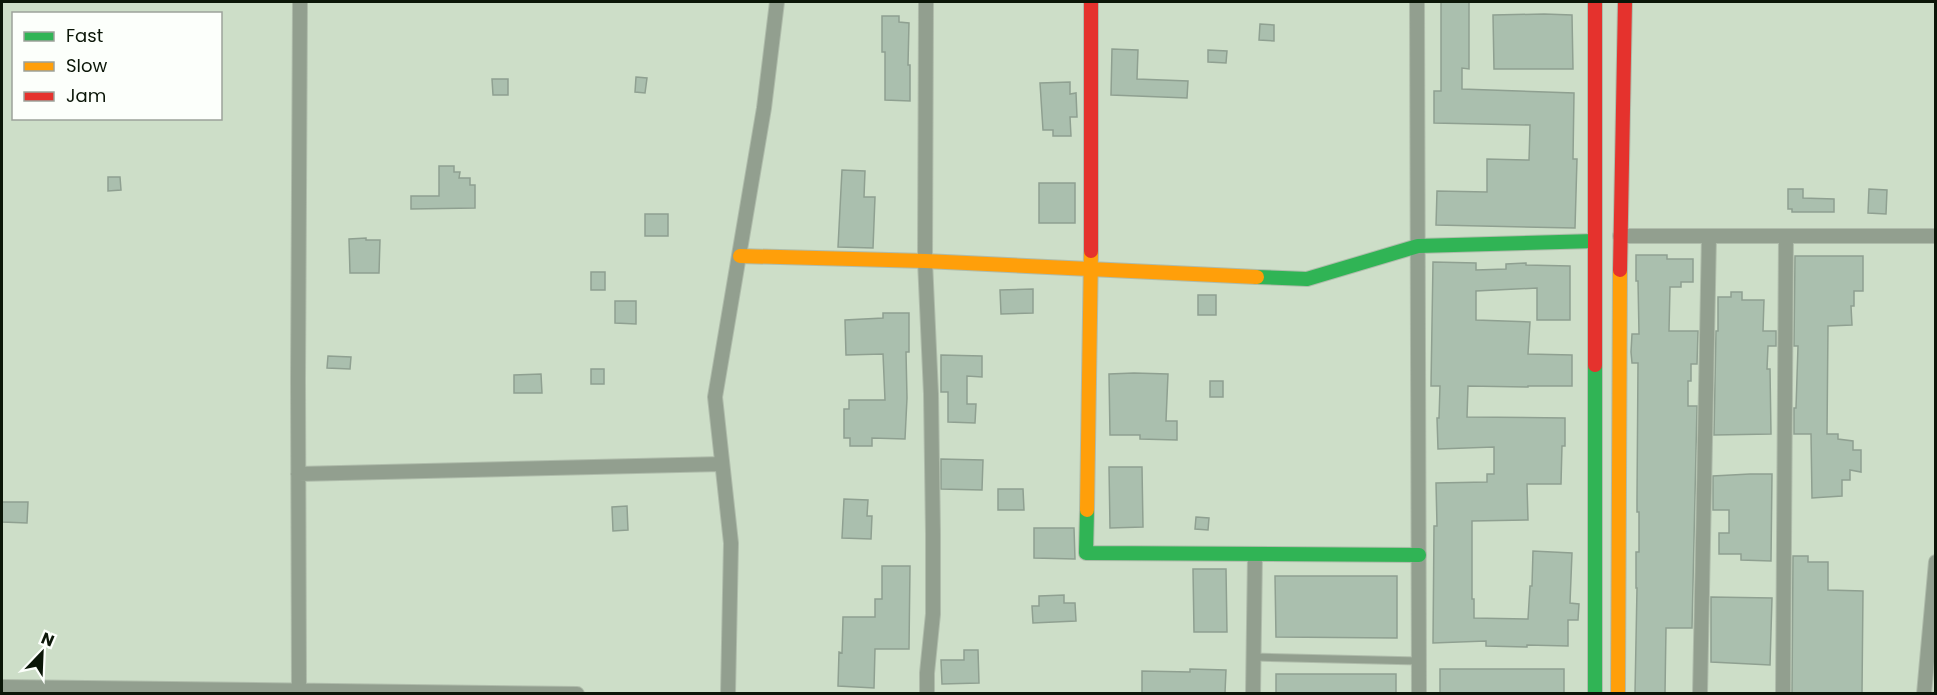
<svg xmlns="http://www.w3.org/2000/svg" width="1937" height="695" font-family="Poppins,sans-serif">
  <rect width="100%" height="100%" fill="#cddec8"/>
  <!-- building -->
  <path fill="#aabfae" stroke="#8fa091" stroke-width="1.5" d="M1441,2H1469V69L1462,68V89L1574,93L1573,159H1577L1575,228L1436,225L1437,191L1487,192V159L1529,160L1530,125L1434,123V91H1441Z
    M1544,14L1572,15L1573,69H1494L1493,15Z
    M882,16H899V22L909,23L908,65H910V101L885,100V52H882Z
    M1260,24L1274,25V41L1259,40Z
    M1112,49L1138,50L1137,79L1188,81L1187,98L1111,95Z
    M1208,50L1227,51L1226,63L1208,62Z
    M636,77L647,78L645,93L635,92Z
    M492,79H508V95H493Z
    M1070,82V94L1076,93L1077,117H1070L1071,136H1053V130H1043L1040,83Z
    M439,166H454V172H460L459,178H470V185H475V208L411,209V196H439Z
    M842,170L865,171L864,197H875L873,248L838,247Z
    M108,177H120L121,190L108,191Z
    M1039,183H1075V223H1039Z
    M1788,189H1803V198L1834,199V212H1792V209H1788Z
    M1869,189L1887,190L1886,214L1868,213Z
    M645,214H668V236H645Z
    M366,238V240H380L379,273H350L349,239Z
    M1636,255H1667V259H1693V282H1681V287H1670L1669,331H1698L1697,364H1691V381H1688V406H1697L1692,628H1666L1665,693H1635L1637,588H1636V552H1639V512H1637V499L1638,363H1632L1631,352L1632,334H1639L1638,281H1636Z
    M1795,256H1863V291H1854V306H1851L1852,325L1828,326L1827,434H1838V439L1853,441V450H1861V472L1850,470V480H1842V496L1812,498L1811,434H1794V408H1796L1798,346H1794Z
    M1433,262L1476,263V270L1506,269V264L1526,263V265L1570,266V320H1537V288L1476,291V320L1530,322L1528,354L1572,355V386H1528V387L1468,386L1467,417L1565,418V446H1562L1561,484H1527L1528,520L1472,521V599H1474V618L1528,619L1530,586H1532L1533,551L1572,553L1570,603L1579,604L1578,620H1568V646L1527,645V647L1486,646V641L1433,643L1434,526H1437L1436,483L1487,482V474H1494V447L1438,449L1437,418H1439L1440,386H1431Z
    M591,272H605V290H591Z
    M1033,289V313L1001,314L1000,290Z
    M1731,292H1742V300H1764L1763,331H1776V346H1768L1767,369H1770L1771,434L1714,435L1716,331H1718V297H1731Z
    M1198,295H1216V315H1198Z
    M615,301H636V324L615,323Z
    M883,313H909V352H906L907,398L905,439L872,438V446H850V438H844V409H849V400H885L883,354L846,355L845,320L883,318Z
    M941,355L982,356V377L967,376V404H976L975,423L948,422V392H941Z
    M328,356L351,357L350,369L327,368Z
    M591,369H604V384H591Z
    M1134,373L1168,374L1166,421H1177V440L1140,439V435H1110L1109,374Z
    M541,374L542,393H514V375Z
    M1210,381H1223V397H1210Z
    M941,459L983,460L982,490L941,489Z
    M1109,467H1142L1143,527L1110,528Z
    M1750,474H1772L1771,561L1741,560V554H1719V533H1729V510H1713V476Z
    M998,489H1023L1024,510H998Z
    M844,499L868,500L867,516H872L871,539L842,538Z
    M2,502H28L27,523L2,522Z
    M627,506L628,530L613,531L612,507Z
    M1196,517L1209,518L1208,530L1195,529Z
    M1034,528H1074L1075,559L1034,558Z
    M1793,556H1808V562H1828V590L1863,591L1862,693H1792Z
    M882,566H910L909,649H875L874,688L838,686L839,652L842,653L843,617H875V599H882Z
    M1193,569H1226L1227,632H1194Z
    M1275,576H1397V638L1276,637Z
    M1064,595V603H1075L1076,621L1033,623L1032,606H1039V596Z
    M1711,597L1772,598L1770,665L1711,662Z
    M964,650H978L979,683L942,684L941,660H964Z
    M1190,669L1226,670L1225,693H1142V671L1190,672Z
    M1440,669H1564V693H1440Z
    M1276,674H1396V693H1276Z"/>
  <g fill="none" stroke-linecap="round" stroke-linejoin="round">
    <defs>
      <path id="lane" d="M1254,657L1419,661"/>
      <path id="street" d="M926,2L925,261L931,394L933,534V614L927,673V694
        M1417,2L1419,694
        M1620,236H1936
        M298,474L722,464
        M2,687L577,694
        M299,690L298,380L300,2
        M728,694L731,543L715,397L764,108L777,2
        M1253,694L1255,554
        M1700,694L1709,236
        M1783,694L1786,236
        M1924,694L1936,562"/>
      <path id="fast" d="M1257,277L1307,279L1418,246L1595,241
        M1595,365V694
        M1087,510L1086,553L1419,555"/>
      <path id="slow" d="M740,256L925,261L1257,277
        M1087,510L1091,251
        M1618,694L1620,270"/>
      <path id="jam" d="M1091,2V251
        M1595,2V365
        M1620,270L1625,2"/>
    </defs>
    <!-- lane casing -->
    <use href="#lane" stroke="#afbcab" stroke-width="9"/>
    <!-- street casing -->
    <use href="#street" stroke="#afbcab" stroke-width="16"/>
    <!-- fast casing -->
    <use href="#fast" stroke="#afbcab" stroke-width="16"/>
    <!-- slow casing -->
    <use href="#slow" stroke="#afbcab" stroke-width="16"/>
    <!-- jam casing -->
    <use href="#jam" stroke="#afbcab" stroke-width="16"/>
    <!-- lane -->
    <use href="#lane" stroke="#929f8f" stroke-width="7"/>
    <!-- street -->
    <use href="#street" stroke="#929f8f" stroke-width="14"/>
    <!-- fast -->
    <use href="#fast" stroke="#30b455" stroke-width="14"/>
    <!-- slow -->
    <use href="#slow" stroke="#ff9f0a" stroke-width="14"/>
    <!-- jam -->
    <use href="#jam" stroke="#e5322d" stroke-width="14"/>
  </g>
  <!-- border -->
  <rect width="1937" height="695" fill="none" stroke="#0b1608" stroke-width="6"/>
  <!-- legend -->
  <rect x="12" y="12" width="210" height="108" fill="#fcfffb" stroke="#9ca29a" stroke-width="1.5"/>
  <rect x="24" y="32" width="30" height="9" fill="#30b455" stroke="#9ca29a" stroke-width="1.5"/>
  <text x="66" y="42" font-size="18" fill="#0b1608">Fast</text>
  <rect x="24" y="62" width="30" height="9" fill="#ff9f0a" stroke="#9ca29a" stroke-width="1.5"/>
  <text x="66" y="72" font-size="18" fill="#0b1608">Slow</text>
  <rect x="24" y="92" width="30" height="9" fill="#e5322d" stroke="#9ca29a" stroke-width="1.5"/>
  <text x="66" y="102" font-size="18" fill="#0b1608">Jam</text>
  <!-- north arrow -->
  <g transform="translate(42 653) rotate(23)" stroke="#fcfffb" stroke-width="4.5" paint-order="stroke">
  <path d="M0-4.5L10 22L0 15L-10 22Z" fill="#0b1608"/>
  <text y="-9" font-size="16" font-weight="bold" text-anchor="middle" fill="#0b1608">N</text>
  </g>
</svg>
